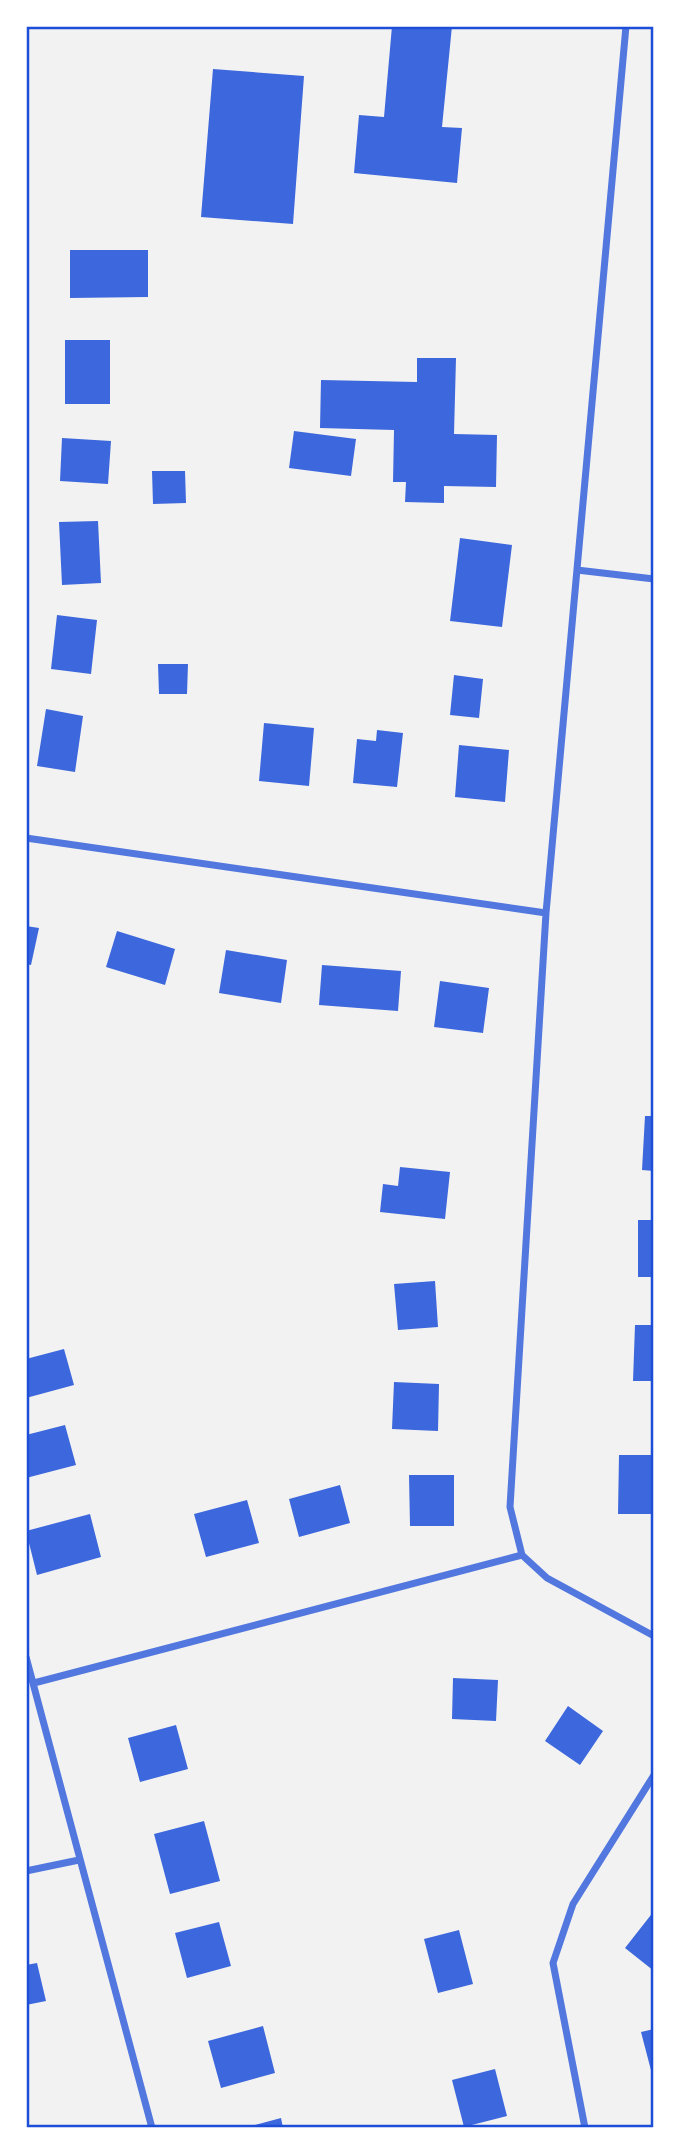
<svg xmlns="http://www.w3.org/2000/svg" width="680" height="2154" font-family="'IBM Plex Sans',sans-serif">
  <rect width="100%" height="100%" fill="#f2f2f2"/>
  <!-- building -->
  <path fill="#3d67dc" d="M392,26H452L442,127L462,128L457,183L354,173L359,115L384,117Z
    M213,69L304,76L293,224L201,217Z
    M70,250H148V297L70,298Z
    M65,340H110V404H65Z
    M417,358H456L454,434L497,435L496,487L444,486V503L405,502L406,482H393L394,430L320,428L321,380L417,382Z
    M294,431L356,439L351,476L289,468Z
    M62,438L111,441L108,484L60,481Z
    M152,471H185L186,503L153,504Z
    M98,521L101,583L62,585L59,522Z
    M460,538L512,545L502,627L450,621Z
    M57,615L97,620L91,674L51,669Z
    M158,664H188L187,694H159Z
    M454,675L483,679L479,718L450,715Z
    M46,709L83,716L75,772L37,766Z
    M264,723L314,728L309,786L259,781Z
    M377,730L403,733L397,787L353,783L357,739L376,741Z
    M459,745L509,750L505,802L455,797Z
    M26,926L39,928L31,965L26,964Z
    M117,931L175,949L165,985L106,967Z
    M226,950L287,960L281,1003L219,993Z
    M322,965L401,971L398,1011L319,1005Z
    M440,981L489,988L483,1033L434,1027Z
    M645,1116H654V1171L642,1170Z
    M400,1167L450,1172L445,1219L380,1212L383,1184L398,1186Z
    M638,1220H654V1277H638Z
    M435,1281L438,1327L398,1330L394,1284Z
    M635,1325H654V1381H633Z
    M64,1349L74,1385L26,1398V1359Z
    M394,1382L439,1384L438,1431L392,1429Z
    M65,1425L76,1465L26,1478V1435Z
    M619,1455H654V1514H618Z
    M409,1475H454V1526H410Z
    M340,1485L350,1523L299,1537L289,1499Z
    M247,1500L259,1543L206,1557L194,1514Z
    M90,1514L101,1557L37,1575L26,1531Z
    M453,1678L498,1680L496,1721L452,1719Z
    M568,1706L603,1731L580,1765L545,1741Z
    M176,1725L188,1769L140,1782L128,1738Z
    M204,1821L220,1881L170,1894L154,1834Z
    M654,1911V1971L625,1948Z
    M219,1922L231,1966L187,1978L175,1933Z
    M459,1930L473,1984L438,1993L424,1939Z
    M37,1963L46,2001L26,2005V1965Z
    M263,2026L275,2073L221,2088L208,2041Z
    M654,2029V2078H653L641,2032Z
    M495,2069L507,2116L464,2127L452,2080Z
    M281,2118L283,2128H247V2127Z"/>
  <g fill="none" stroke-linecap="round" stroke-linejoin="round">
    <!-- minor -->
    <path stroke="#5277de" stroke-width="7" d="M626,26L546,913L510,1507L522,1555L547,1578L654,1636
      M577,570L654,579
      M26,838L546,913
      M26,1657L152,2128
      M34,1683L522,1555
      M26,1871L79,1860
      M585,2128L553,1963L573,1904L654,1775"/>
  </g>
  <!-- border -->
  <rect width="680" height="2154" fill="none" stroke="#ffffff" stroke-width="56"/>
  <rect x="28" y="28" width="624" height="2098" fill="none" stroke="#1d4ed8" stroke-width="2.5"/>
</svg>
